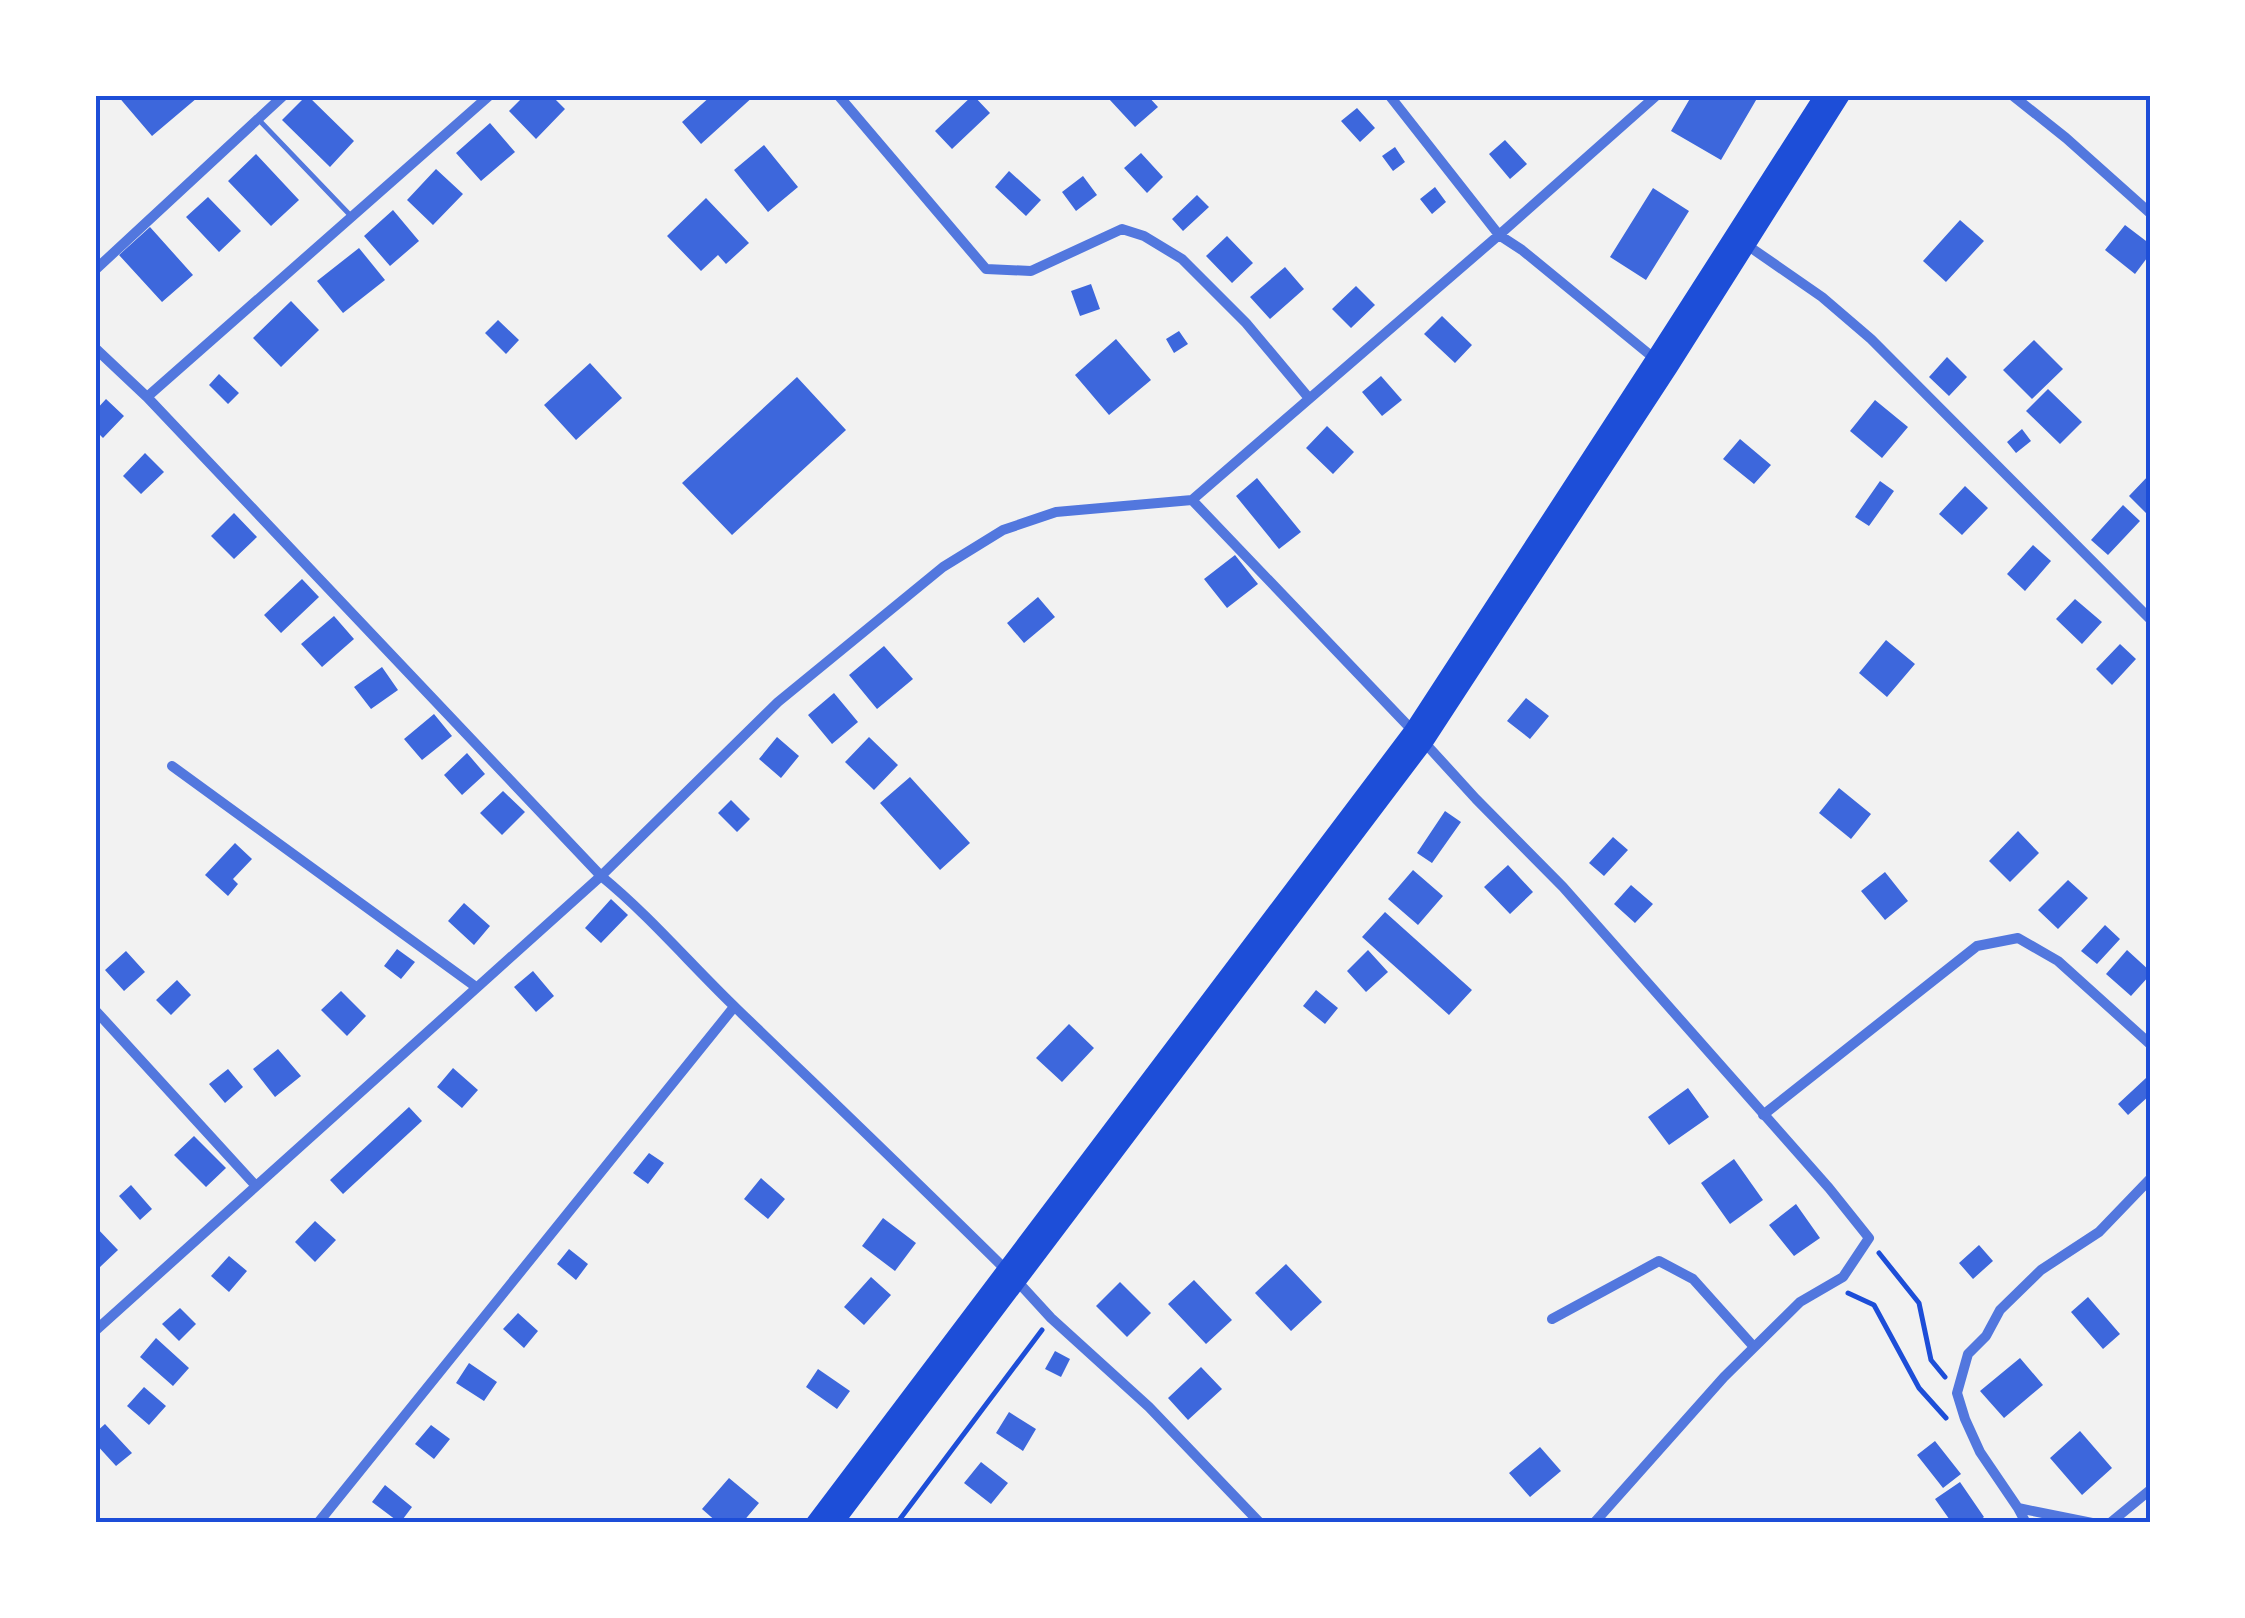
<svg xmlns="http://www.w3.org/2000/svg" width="2245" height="1618" font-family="Overpass,sans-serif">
  <rect width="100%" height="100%" fill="#f2f2f2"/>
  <!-- building -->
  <path fill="#3d67dc" d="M117,95H194L197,98L152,136Z
    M307,95L354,141L330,167L282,120Z
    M525,95H551L565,109L536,139L509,111Z
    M712,95H755L701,144L682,122Z
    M973,95L990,113L952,149L935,131Z
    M1114,95H1147L1158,107L1135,127L1109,99Z
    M1692,95H1759L1721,160L1671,131Z
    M1357,108L1375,128L1360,142L1341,121Z
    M490,123L515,152L481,181L456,153Z
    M1505,140L1527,164L1510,179L1489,154Z
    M764,145L798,187L768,212L734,170Z
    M1395,147L1405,162L1393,171L1382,156Z
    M1141,153L1163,177L1147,193L1124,168Z
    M256,154L299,200L271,226L228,181Z
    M436,169L463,194L433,225L407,200Z
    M1009,171L1041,200L1026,216L995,187Z
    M1083,176L1097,195L1076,211L1062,192Z
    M1435,187L1446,202L1432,214L1420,199Z
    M1653,188L1689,211L1646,280L1610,257Z
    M1197,195L1209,207L1183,231L1172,219Z
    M208,197L241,231L219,252L186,217Z
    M706,198L749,243L726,264L718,255L701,271L667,236Z
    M393,210L419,241L390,266L364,236Z
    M1960,220L1984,241L1946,282L1923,261Z
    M2125,225L2150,244V254L2135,274L2105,250Z
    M150,227L193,275L162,302L119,255Z
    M1227,236L1253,263L1232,283L1206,256Z
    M359,248L385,280L343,313L317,281Z
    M1285,267L1304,289L1270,319L1250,297Z
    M1091,284L1100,309L1080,316L1071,291Z
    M1356,286L1375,305L1351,328L1332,309Z
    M291,301L319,330L281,367L253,338Z
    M1442,316L1472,345L1455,363L1424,334Z
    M498,320L519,340L506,354L485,333Z
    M1179,331L1188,344L1174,353L1166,339Z
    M1116,339L1151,380L1109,415L1075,375Z
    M2034,340L2063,369L2032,399L2003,370Z
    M1947,357L1967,377L1949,396L1929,377Z
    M590,363L622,398L576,440L544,405Z
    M219,374L239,393L228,404L209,385Z
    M1381,376L1402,400L1382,416L1362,392Z
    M797,377L846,430L732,535L682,483Z
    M2048,389L2082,422L2060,444L2026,411Z
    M106,399L124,416L103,438L95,430V411Z
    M1875,400L1908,427L1882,458L1850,431Z
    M1327,426L1354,452L1333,474L1306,448Z
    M2022,429L2031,441L2016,453L2007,442Z
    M1740,439L1771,465L1754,484L1723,459Z
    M145,453L164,472L141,494L123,476Z
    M2150,474V517L2129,496Z
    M1257,478L1301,532L1279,549L1236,496Z
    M1880,481L1894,491L1869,526L1855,517Z
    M1965,486L1988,508L1962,535L1939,514Z
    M2123,505L2140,521L2108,555L2091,540Z
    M234,513L257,537L234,559L211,536Z
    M2033,545L2051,561L2025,591L2007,574Z
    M1235,555L1258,584L1227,608L1204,579Z
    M302,579L319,597L281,633L264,615Z
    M1038,597L1055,617L1024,643L1007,623Z
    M2075,599L2102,622L2082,644L2056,619Z
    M334,616L354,639L322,667L301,644Z
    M1886,640L1915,664L1887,697L1859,673Z
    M2120,644L2136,659L2112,685L2096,669Z
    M884,646L913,679L877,709L849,675Z
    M382,667L398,690L371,709L354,687Z
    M834,693L858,722L832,744L808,715Z
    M1526,698L1549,716L1530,739L1507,721Z
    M434,714L452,736L422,760L404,739Z
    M777,737L799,756L781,778L759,759Z
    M869,737L898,765L874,790L845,762Z
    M467,753L485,774L462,795L444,775Z
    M910,777L970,843L940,870L880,803Z
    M1839,788L1871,814L1851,839L1819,813Z
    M503,791L525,812L502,835L480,813Z
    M731,800L750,819L737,832L718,813Z
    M1445,811L1461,822L1432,863L1417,853Z
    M2018,831L2039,853L2010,882L1989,861Z
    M1613,837L1628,850L1604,876L1589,863Z
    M235,843L252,859L233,879L238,884L228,896L205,875Z
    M1508,865L1533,892L1510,914L1484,887Z
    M1413,870L1443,896L1418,925L1388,899Z
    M1885,872L1908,901L1885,920L1861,891Z
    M2068,880L2088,898L2058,929L2038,910Z
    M1631,885L1653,904L1635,923L1614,904Z
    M611,899L628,915L601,943L585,928Z
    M464,903L490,926L474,945L448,921Z
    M1385,912L1472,990L1449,1015L1362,937Z
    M2105,925L2120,939L2097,964L2081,951Z
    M397,949L415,962L401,979L384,966Z
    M1368,950L1388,972L1366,992L1347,971Z
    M2127,950L2150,971V975L2131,996L2106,974Z
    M126,951L145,972L124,991L105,970Z
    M533,971L554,996L536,1012L514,987Z
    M177,980L191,995L171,1015L156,1000Z
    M1316,990L1338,1008L1325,1024L1303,1006Z
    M341,991L366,1016L347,1036L321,1010Z
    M1069,1024L1094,1048L1062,1082L1036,1058Z
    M278,1049L301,1076L275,1097L253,1069Z
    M453,1068L478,1090L462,1108L437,1087Z
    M228,1069L243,1087L225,1103L209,1084Z
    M2146,1078L2150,1082V1095L2128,1115L2118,1104Z
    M1688,1088L1709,1117L1669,1145L1648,1117Z
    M409,1107L422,1121L343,1194L330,1180Z
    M194,1136L226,1168L206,1187L174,1155Z
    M649,1153L664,1163L648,1184L633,1173Z
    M1734,1159L1763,1200L1730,1224L1701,1183Z
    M761,1178L785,1199L768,1219L744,1199Z
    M131,1185L152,1209L140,1220L119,1196Z
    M1796,1204L1820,1238L1794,1256L1769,1225Z
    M883,1218L916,1243L895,1271L862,1246Z
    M315,1221L336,1240L315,1262L295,1242Z
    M95,1226L118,1250L100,1267L95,1262Z
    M1979,1245L1993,1261L1973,1279L1959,1263Z
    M569,1249L588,1264L576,1280L557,1264Z
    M229,1256L247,1271L229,1292L211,1276Z
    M1286,1264L1322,1302L1291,1331L1255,1293Z
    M871,1277L891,1295L864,1325L844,1307Z
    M1194,1280L1232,1320L1206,1344L1168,1304Z
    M1120,1282L1151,1313L1127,1337L1096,1306Z
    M2088,1297L2120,1334L2103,1349L2071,1312Z
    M180,1308L196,1324L179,1341L162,1324Z
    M518,1313L538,1331L524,1348L503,1329Z
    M156,1338L189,1368L173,1386L140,1357Z
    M1055,1351L1070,1359L1061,1377L1045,1369Z
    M2020,1358L2043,1385L2004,1418L1980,1391Z
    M469,1363L497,1382L484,1401L456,1383Z
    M1201,1367L1222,1389L1188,1420L1168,1398Z
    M818,1369L850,1391L837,1409L806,1387Z
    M144,1387L166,1406L149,1425L127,1406Z
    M1009,1412L1036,1429L1023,1451L996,1433Z
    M105,1424L132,1453L116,1466L95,1443V1433Z
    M431,1425L450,1439L434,1459L415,1444Z
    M2080,1431L2112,1468L2082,1495L2050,1458Z
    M1935,1441L1961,1474L1943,1488L1917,1455Z
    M1540,1447L1561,1471L1530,1497L1509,1473Z
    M981,1462L1008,1483L991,1504L964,1483Z
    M729,1478L759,1503L742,1523H718L702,1509Z
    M1960,1482L1984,1517L1976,1523H1952L1935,1499Z
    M385,1485L412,1507L400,1523L372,1502Z"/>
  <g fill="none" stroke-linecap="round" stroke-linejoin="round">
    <!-- path -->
    <path stroke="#1d4ed8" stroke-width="5" d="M1879,1253L1919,1303L1931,1360L1945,1377
      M1848,1293L1874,1305L1919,1388L1946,1418
      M897,1523L1042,1330"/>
    <!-- service -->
    <path stroke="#5277de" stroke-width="5" d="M259,120L350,215"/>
    <!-- minor -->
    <path stroke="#5277de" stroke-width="10" d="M838,95L986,269L1031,271L1122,229L1144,236L1182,259L1246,323L1308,397
      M1389,95L1499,235L1522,250L1655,359
      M2012,95L2066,138L2150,213
      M1747,245L1822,297L1871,339L2150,619
      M95,270L284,95
      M95,348L147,397L601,876C650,916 691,965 737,1009C827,1096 917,1182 1006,1270
      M147,397L490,95
      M1192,500L1413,731
      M1424,742L1476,799L1563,887L1829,1188L1869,1238L1843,1277L1800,1302L1724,1377L1594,1523
      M172,766L476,987
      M95,1010L255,1185
      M1763,1115L1977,946L2018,938L2058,961L2150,1044
      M1017,1281L1051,1318L1149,1407L1260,1523
      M1552,1319L1659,1261L1693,1279L1754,1347
      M95,1331L601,876L778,702L943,567L1003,530L1056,512L1192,500L1499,235L1657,95
      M2018,1508L2092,1523
      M318,1523L734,1007
      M2026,1523L2018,1508L1980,1452L1965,1419L1957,1393L1968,1354L1986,1336L2000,1310L2041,1270L2099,1232L2150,1179
      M2110,1523L2150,1490"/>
    <!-- primary -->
    <path stroke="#1d4ed8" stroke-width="18" d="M815,1523L1413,731L1655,359L1824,95
      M834,1523L1424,742L1669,367L1841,95"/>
  </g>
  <!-- border -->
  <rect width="2245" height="1618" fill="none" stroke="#ffffff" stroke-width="195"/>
  <rect x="98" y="98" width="2050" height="1422" fill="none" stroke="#1d4ed8" stroke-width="4"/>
</svg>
